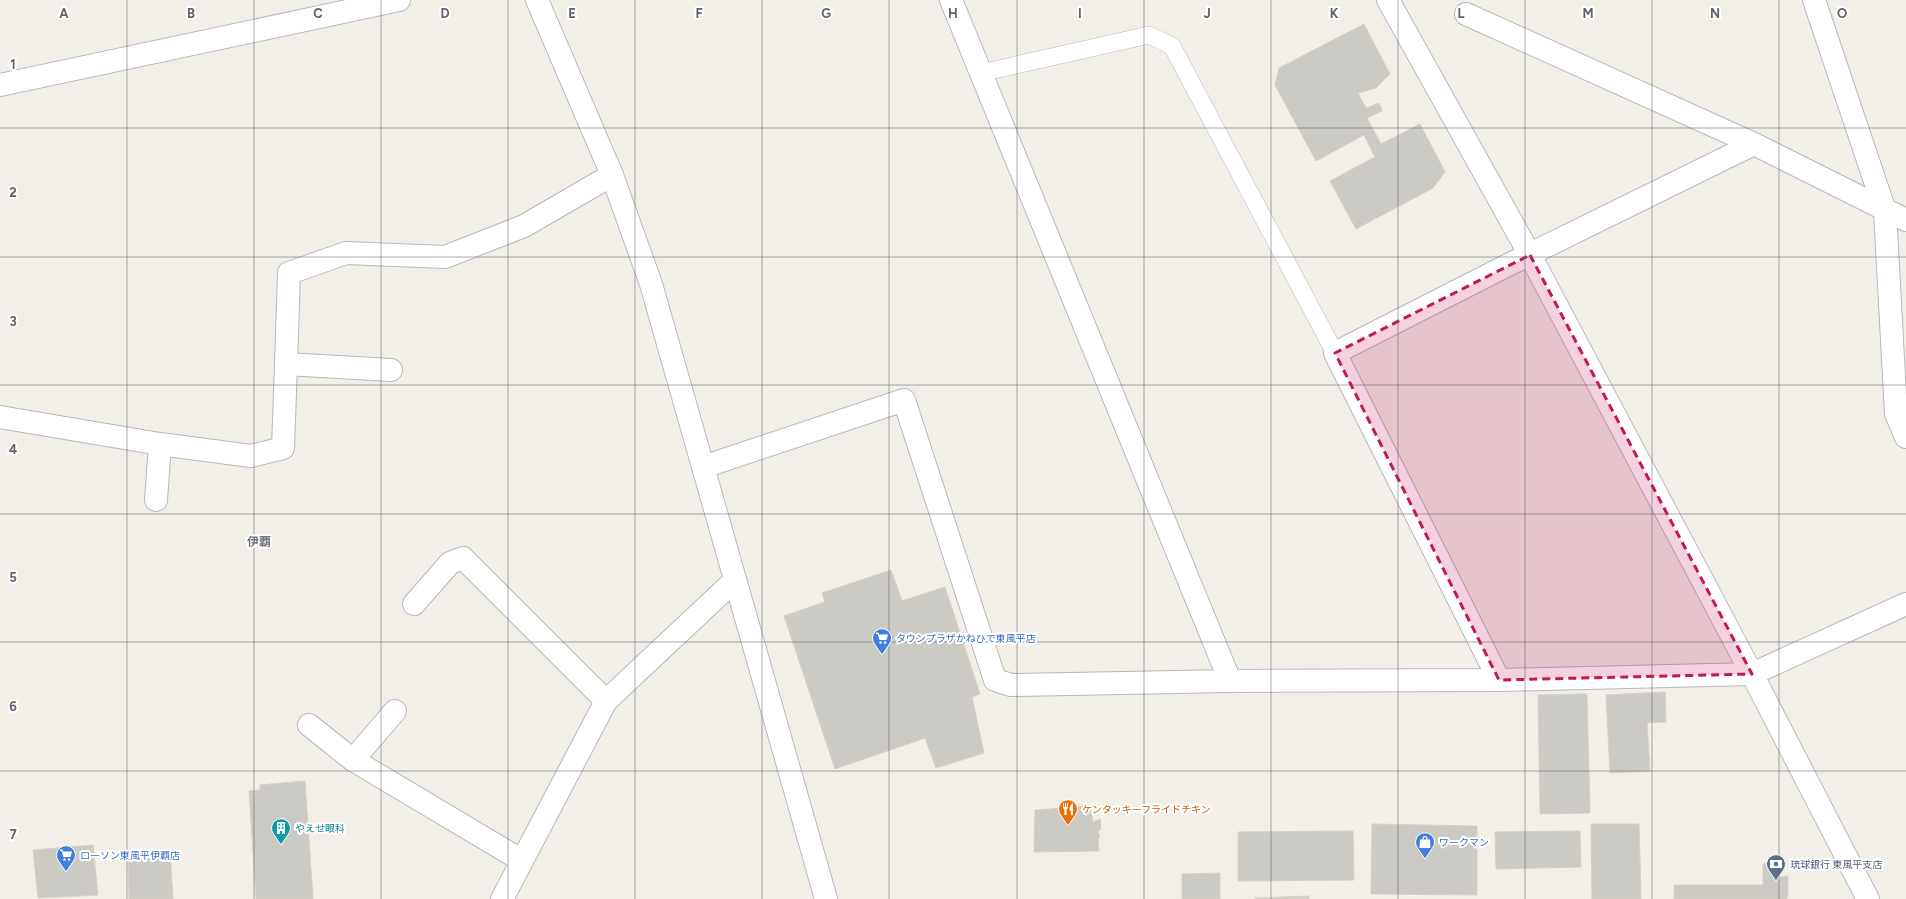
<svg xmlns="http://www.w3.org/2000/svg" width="1906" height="899" font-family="Figtree,'Noto Sans JP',sans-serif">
  <rect width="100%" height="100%" fill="#f1efe8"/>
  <!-- building -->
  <path fill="#cccac5" stroke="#d6d1c6" d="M1364,24L1390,74L1376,88L1358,93L1366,108L1379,103L1382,111L1367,118L1381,144L1420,124L1445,172L1433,188L1356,229L1330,181L1375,157L1364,135L1316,161L1275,85L1279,68Z
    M891,570L902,601L945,587L980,694L972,697L984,753L936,768L925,738L835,769L784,616L825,602L822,593Z
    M1665,692L1666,722L1647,723L1650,771L1610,773L1606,695Z
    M1587,694L1590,813L1540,814L1538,695Z
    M305,781L313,899H256L249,791L260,790V785Z
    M1090,806L1093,822L1100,819L1101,829L1098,832L1100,837L1098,839L1099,851L1034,852L1035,810Z
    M1372,824L1477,826V895L1371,894Z
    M1591,824H1639L1641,899H1592Z
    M1353,831L1354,880L1238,881V832Z
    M1580,831L1581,867L1496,869L1495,832Z
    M93,845L98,895L38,898L33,850Z
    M170,850L173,899H129L128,853Z
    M1775,861L1778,877L1788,876V896L1786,899H1674V885H1763V864Z
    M1220,873V899H1182V874Z
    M1309,896V899L1254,898Z"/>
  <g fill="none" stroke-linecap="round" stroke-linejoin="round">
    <defs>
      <path id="lane" d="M981,73L1149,35L1172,46L1335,353"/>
      <path id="street" d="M951,0L1230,681
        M1814,0L1885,211L1896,414L1906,437
        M1466,14L1754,144
        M391,370L286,364L289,273L346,253L445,257L524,226L612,175
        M0,417L160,444
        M703,467L904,400L995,680L1011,685L1230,681L1499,680L1752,674L1906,604
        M156,500L160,444L251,456L283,448L286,364
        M414,604L450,563L463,558L606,701
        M1499,680L1335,353L1508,265L1754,144L1906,220
        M309,725L353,760L521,860
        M353,760L395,711
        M502,899L606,701L734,581"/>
      <path id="secondary" d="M537,0L612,175L651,284L826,899
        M1388,0L1530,255L1752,674L1868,899
        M0,85L399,0"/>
    </defs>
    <!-- lane casing -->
    <use href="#lane" stroke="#b5b8bc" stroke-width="18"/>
    <!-- street casing -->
    <use href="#street" stroke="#b5b8bc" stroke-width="24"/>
    <!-- secondary casing -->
    <use href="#secondary" stroke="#b6babf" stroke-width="24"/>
    <!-- lane -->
    <use href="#lane" stroke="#fff" stroke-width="17"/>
    <!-- street -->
    <use href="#street" stroke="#fff" stroke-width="22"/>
    <!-- secondary -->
    <use href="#secondary" stroke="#fff" stroke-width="22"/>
  </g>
  <!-- marked area -->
  <path fill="#c2185b" fill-opacity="0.2" stroke="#c2185b" stroke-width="3" stroke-dasharray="8 5" stroke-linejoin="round" d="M1530,255L1752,674L1499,680L1335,353Z"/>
  <!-- grid -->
  <path fill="none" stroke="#5f6368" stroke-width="1" stroke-opacity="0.55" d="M127,0V899M254,0V899M381,0V899M508,0V899M635,0V899M762,0V899M889,0V899M1017,0V899M1144,0V899M1271,0V899M1398,0V899M1525,0V899M1652,0V899M1779,0V899M0,128H1906M0,257H1906M0,385H1906M0,514H1906M0,642H1906M0,771H1906"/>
  <!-- icons -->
  <defs>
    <symbol id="supermarket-pin" viewBox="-11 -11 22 30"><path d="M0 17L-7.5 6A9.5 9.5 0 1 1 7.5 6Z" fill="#3f7fe0" stroke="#fff"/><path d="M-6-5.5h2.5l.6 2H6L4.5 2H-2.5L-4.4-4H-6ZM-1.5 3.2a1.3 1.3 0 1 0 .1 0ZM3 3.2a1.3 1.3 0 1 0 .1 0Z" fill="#fff"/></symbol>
    <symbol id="restaurant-pin" viewBox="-11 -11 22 30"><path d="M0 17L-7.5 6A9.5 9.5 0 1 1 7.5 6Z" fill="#e8710a" stroke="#fff"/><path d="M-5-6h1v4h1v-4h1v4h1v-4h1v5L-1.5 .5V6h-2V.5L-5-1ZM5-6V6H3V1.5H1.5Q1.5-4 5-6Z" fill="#fff"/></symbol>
    <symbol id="building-pin" viewBox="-11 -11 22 30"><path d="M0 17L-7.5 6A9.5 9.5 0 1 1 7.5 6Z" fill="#0f9aa8" stroke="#fff"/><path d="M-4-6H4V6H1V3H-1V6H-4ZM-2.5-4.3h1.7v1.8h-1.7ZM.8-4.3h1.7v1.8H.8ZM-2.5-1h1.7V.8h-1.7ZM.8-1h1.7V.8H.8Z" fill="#fff"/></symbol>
    <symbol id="shop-pin" viewBox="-11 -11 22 30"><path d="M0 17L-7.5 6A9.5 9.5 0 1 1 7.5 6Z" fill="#3f7fe0" stroke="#fff"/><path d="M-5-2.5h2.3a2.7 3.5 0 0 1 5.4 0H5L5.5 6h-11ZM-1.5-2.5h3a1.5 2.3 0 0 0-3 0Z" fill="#fff"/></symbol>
    <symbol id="bank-pin" viewBox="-11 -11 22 30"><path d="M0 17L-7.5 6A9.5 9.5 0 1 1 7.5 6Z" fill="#5c6f8a" stroke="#fff"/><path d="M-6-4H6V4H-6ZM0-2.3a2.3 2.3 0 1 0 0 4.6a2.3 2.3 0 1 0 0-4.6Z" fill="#fff"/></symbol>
  </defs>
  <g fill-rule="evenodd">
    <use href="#supermarket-pin" x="871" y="627" width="22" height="30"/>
    <use href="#restaurant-pin" x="1057" y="798" width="22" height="30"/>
    <use href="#building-pin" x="270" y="817" width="22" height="30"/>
    <use href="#shop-pin" x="1414" y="831" width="22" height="30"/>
    <use href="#supermarket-pin" x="55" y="844" width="22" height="30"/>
    <use href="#bank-pin" x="1765" y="853" width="22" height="30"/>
  </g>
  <g text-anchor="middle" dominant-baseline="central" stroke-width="4" stroke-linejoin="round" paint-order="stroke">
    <!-- shop labels -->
    <g font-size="10" fill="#366cbe" stroke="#fff" text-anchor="start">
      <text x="896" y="638">タウンプラザかねひで東風平店</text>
      <text x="1439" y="842">ワークマン</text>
      <text x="80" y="855">ローソン東風平伊覇店</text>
    </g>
    <!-- food labels -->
    <g font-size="10" fill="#c56008" stroke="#fff" text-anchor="start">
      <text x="1082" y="809">ケンタッキーフライドチキン</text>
    </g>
    <!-- culture labels -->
    <g font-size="10" fill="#0d838f" stroke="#fff" text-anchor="start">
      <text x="295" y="828">やえせ眼科</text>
    </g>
    <!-- service labels -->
    <g font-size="10" fill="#4e5e75" stroke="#fff" text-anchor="start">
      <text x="1790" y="864">琉球銀行 東風平支店</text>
    </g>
    <!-- quarter labels -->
    <g font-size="12" font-weight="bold" fill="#70757a" stroke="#fff">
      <text x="259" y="542">伊覇</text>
    </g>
  </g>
  <g font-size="13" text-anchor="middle" font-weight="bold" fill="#5f6368" stroke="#fff" stroke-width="4" stroke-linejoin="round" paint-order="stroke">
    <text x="64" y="18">A</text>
    <text x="191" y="18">B</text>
    <text x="318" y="18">C</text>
    <text x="445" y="18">D</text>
    <text x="572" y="18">E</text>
    <text x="699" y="18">F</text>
    <text x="826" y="18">G</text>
    <text x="953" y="18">H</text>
    <text x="1080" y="18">I</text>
    <text x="1207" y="18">J</text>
    <text x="1334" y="18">K</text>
    <text x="1461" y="18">L</text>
    <text x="1588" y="18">M</text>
    <text x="1715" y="18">N</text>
    <text x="1842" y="18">O</text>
    <text x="13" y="69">1</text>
    <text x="13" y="197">2</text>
    <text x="13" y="326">3</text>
    <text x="13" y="454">4</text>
    <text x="13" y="582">5</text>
    <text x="13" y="711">6</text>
    <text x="13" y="839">7</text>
  </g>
</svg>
